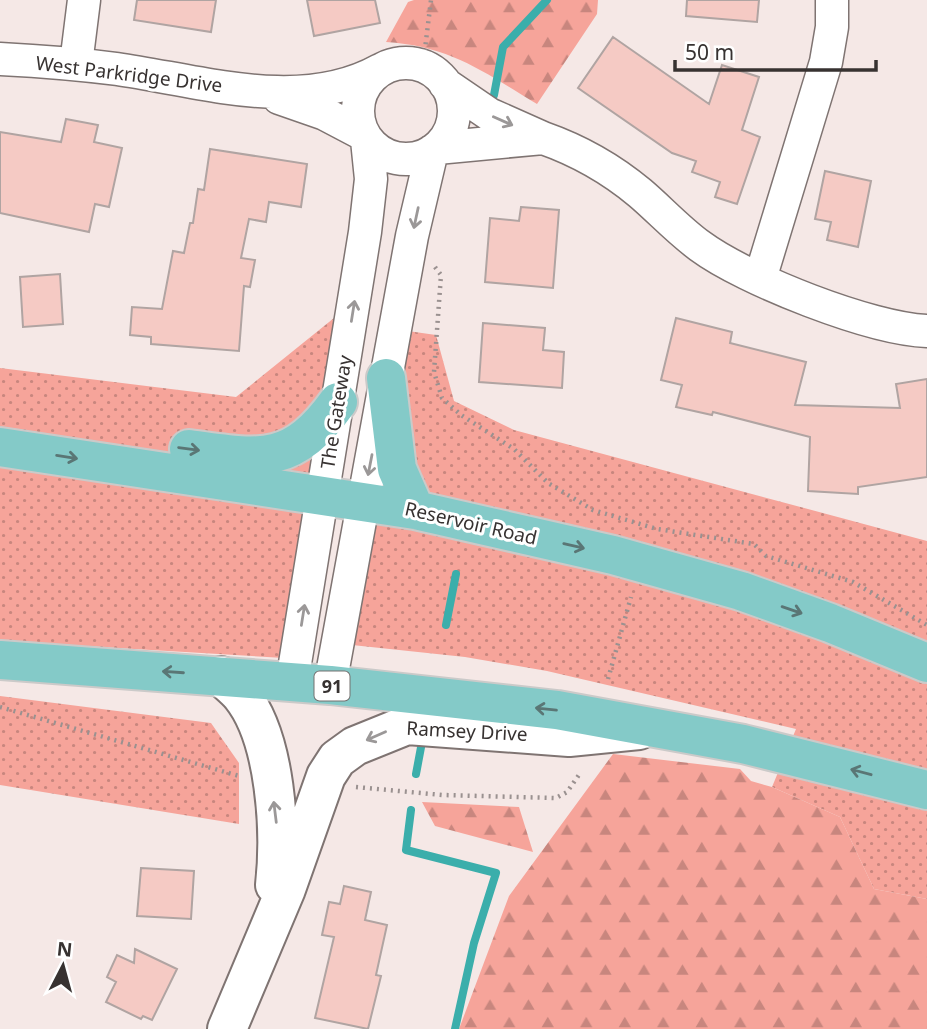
<svg xmlns="http://www.w3.org/2000/svg" width="927" height="1029" font-family="'Noto Sans',sans-serif">
  <defs>
    <pattern id="grass-dots" width="8" height="8" patternUnits="userSpaceOnUse" patternTransform="scale(1.75)"><rect width="8" height="8" fill="#f6a49a"/><path d="M2 2h.1M6 6h.1" fill="none" stroke="#c8867e" stroke-width="1.8" stroke-linecap="round"/></pattern>
    <pattern id="forest-firs" width="22" height="20" patternUnits="userSpaceOnUse" patternTransform="scale(1.75)"><rect width="22" height="20" fill="#f6a49a"/><path d="M5 1l3.5 6h-7zM16 11l3.5 6h-7z" fill="#c8867e"/></pattern>
  </defs>
  <rect width="100%" height="100%" fill="#f5e8e6"/>
  <!-- grass -->
  <path fill="url(#grass-dots)" d="M334,318L284,658L0,641V368L236,397Z
    M401,330L436,335L454,401L514,430L927,541V899L874,889L840,817L772,787L796,729L547,671L465,657L352,645L377,517Z
    M0,696L211,723L239,763V824L0,785Z"/>
  <!-- forest -->
  <path fill="url(#forest-firs)" d="M414,0H598L597,14L537,104C484,72 450,46 386,42L408,2Z
    M613,754L740,769L751,781L772,787L840,817L874,889L927,899V1029H459L509,896Z
    M422,802L519,807L533,852L435,826Z"/>
  <g fill="none" stroke-linecap="round" stroke-linejoin="round">
    <!-- stream -->
    <path stroke="#3baeab" stroke-width="8" d="M494,95L503,47L547,0
      M446,625L456,574
      M416,774L422,742
      M411,810L406,850L496,873L474,943L455,1029"/>
  </g>
  <!-- building -->
  <path fill="#f5cac4" stroke="#b0a4a2" stroke-width="2" d="M137,0H216L211,32L134,20Z
    M307,0H375L380,23L314,36Z
    M687,0H759L757,22L686,16Z
    M613,37L709,104L722,65L759,77L742,130L760,137L737,204L715,197L720,182L692,172L696,161L672,153L578,88Z
    M66,119L98,125L94,142L122,148L109,207L95,204L89,232L0,213V132L61,142Z
    M210,149L307,164L301,207L269,202L266,222L249,219L241,258L255,260L250,287L244,286L239,351L151,344V337L130,335L132,307L162,309L173,251L184,253L190,223H193L198,189L204,190Z
    M825,171L871,181L858,247L827,240L831,222L815,219Z
    M521,207L559,210L553,288L485,282L490,218L519,221Z
    M60,274L63,324L23,327L20,277Z
    M676,318L732,332L730,343L806,362L795,405L900,408L896,384L927,379V477L858,487V494L808,491L810,437L713,412L712,415L676,407L682,385L661,380Z
    M483,323L545,328L543,350L564,352L562,388L479,382Z
    M141,868L194,871L191,919L137,916Z
    M344,886L371,892L365,920L387,925L376,975L381,976L368,1029L315,1018L334,937L322,935L329,902L340,904Z
    M135,949L177,969L152,1020L143,1016L141,1019L106,1002L116,982L107,977L117,955L134,963Z"/>
  <g fill="none" stroke-linecap="round" stroke-linejoin="round">
    <defs>
      <path id="street" d="M0,59C39,61 78,64 117,69C201,81 301,114 380,70
        M358 111a48 48 0 1 1 96 0a48 48 0 1 1-96 0Z
        M76,64L84,0
        M279,98L325,114L363,134
        M543,138C580,151 610,168 640,193C660,210 678,230 700,246C746,280 871,329 927,331
        M437,148L543,138L489,114L445,84
        M760,279L826,62L832,27V0
        M292,682L365,232L371,179L367,140
        M330,685L412,236L432,151"/>
      <path id="secondary" d="M221,676C227,682 235,688 241,695C276,738 281,831 275,885
        M227,1029L286,889L326,776L337,759L355,746L407,725L569,737L639,730"/>
      <path id="primary" d="M386,378L397,469L415,510
        M0,447L415,510L613,555L741,591L830,623L927,663
        M189,449C261,459 292,466 338,402
        M0,660L330,685L557,710L743,744L927,790"/>
    </defs>
    <!-- street casing -->
    <use href="#street" stroke="#7f7472" stroke-width="35"/>
    <!-- secondary casing -->
    <use href="#secondary" stroke="#7f7472" stroke-width="42"/>
    <!-- primary casing -->
    <use href="#primary" stroke="#cbcac9" stroke-width="42"/>
    <!-- path -->
    <path stroke="#9a9190" stroke-width="4.5" stroke-dasharray="2 5" stroke-linecap="butt" d="M423,65L431,0
      M435,267L441,275L434,372L442,398L461,415L514,449L548,483L593,510L657,529L754,544L766,556L853,582L927,625
      M608,679L631,597
      M0,707L239,776
      M356,787L442,795L556,798L567,792L581,772"/>
    <!-- street -->
    <use href="#street" stroke="#fff" stroke-width="32"/>
    <!-- secondary -->
    <use href="#secondary" stroke="#fff" stroke-width="38"/>
    <!-- primary -->
    <use href="#primary" stroke="#84cac8" stroke-width="38"/>
  </g>
  <!-- one-way arrows -->
  <defs><path id="oneway-shaft" d="M-6 0H5M1.5-3L5.5 0L1.5 3" fill="none" stroke-width="1.6" stroke-linecap="round" stroke-linejoin="round" transform="scale(1.75)"/></defs>
  <g stroke="#9b9898">
    <use href="#oneway-shaft" transform="translate(503 121) rotate(24)"/>
    <use href="#oneway-shaft" transform="translate(416 218) rotate(102)"/>
    <use href="#oneway-shaft" transform="translate(353 311) rotate(-81)"/>
    <use href="#oneway-shaft" transform="translate(370 465) rotate(101)"/>
    <use href="#oneway-shaft" transform="translate(303 615) rotate(-81)"/>
    <use href="#oneway-shaft" transform="translate(376 736) rotate(156)"/>
    <use href="#oneway-shaft" transform="translate(275 812) rotate(-97)"/>
  </g>
  <g stroke="#5a7675">
    <use href="#oneway-shaft" transform="translate(189 449) rotate(8)"/>
    <use href="#oneway-shaft" transform="translate(67 457) rotate(9)"/>
    <use href="#oneway-shaft" transform="translate(574 546) rotate(13)"/>
    <use href="#oneway-shaft" transform="translate(792 610) rotate(19)"/>
    <use href="#oneway-shaft" transform="translate(173 672) rotate(-176)"/>
    <use href="#oneway-shaft" transform="translate(546 709) rotate(-174)"/>
    <use href="#oneway-shaft" transform="translate(861 772) rotate(-165)"/>
  </g>
  <g text-anchor="middle" dominant-baseline="central" stroke-width="6" stroke-linejoin="round" paint-order="stroke">
    <!-- shield labels -->
    <rect fill="#fff" stroke="#73706f" stroke-width="2" x="314.5" y="671.5" width="35" height="29" rx="5"/>
    <g font-size="18" font-weight="bold" fill="#373231">
      <text x="332" y="686">91</text>
    </g>
    <!-- street labels -->
    <g font-size="19" fill="#373231" stroke="#fff">
      <text transform="translate(129 74) rotate(7)">West Parkridge Drive</text>
      <text transform="translate(336 412) rotate(-81)">The Gateway</text>
      <text transform="translate(471 523) rotate(13)">Reservoir Road</text>
      <text transform="translate(467 731) rotate(3)">Ramsey Drive</text>
    </g>
  </g>
  <!-- north arrow -->
  <g transform="translate(63 966) rotate(6)" stroke="#ffffff" stroke-width="5" paint-order="stroke">
  <path d="M0-5L12 26L0 18L-12 26Z" fill="#373231"/>
  <text y="-10" font-size="19" font-weight="bold" text-anchor="middle" fill="#373231">N</text>
  </g>
  <!-- scale -->
  <path d="M675 60v10h201v-10" fill="none" stroke="#373231" stroke-width="3.5"/>
  <text x="685" y="60" font-size="21" fill="#373231" stroke="#ffffff" stroke-width="5" paint-order="stroke">50 m</text>
</svg>
